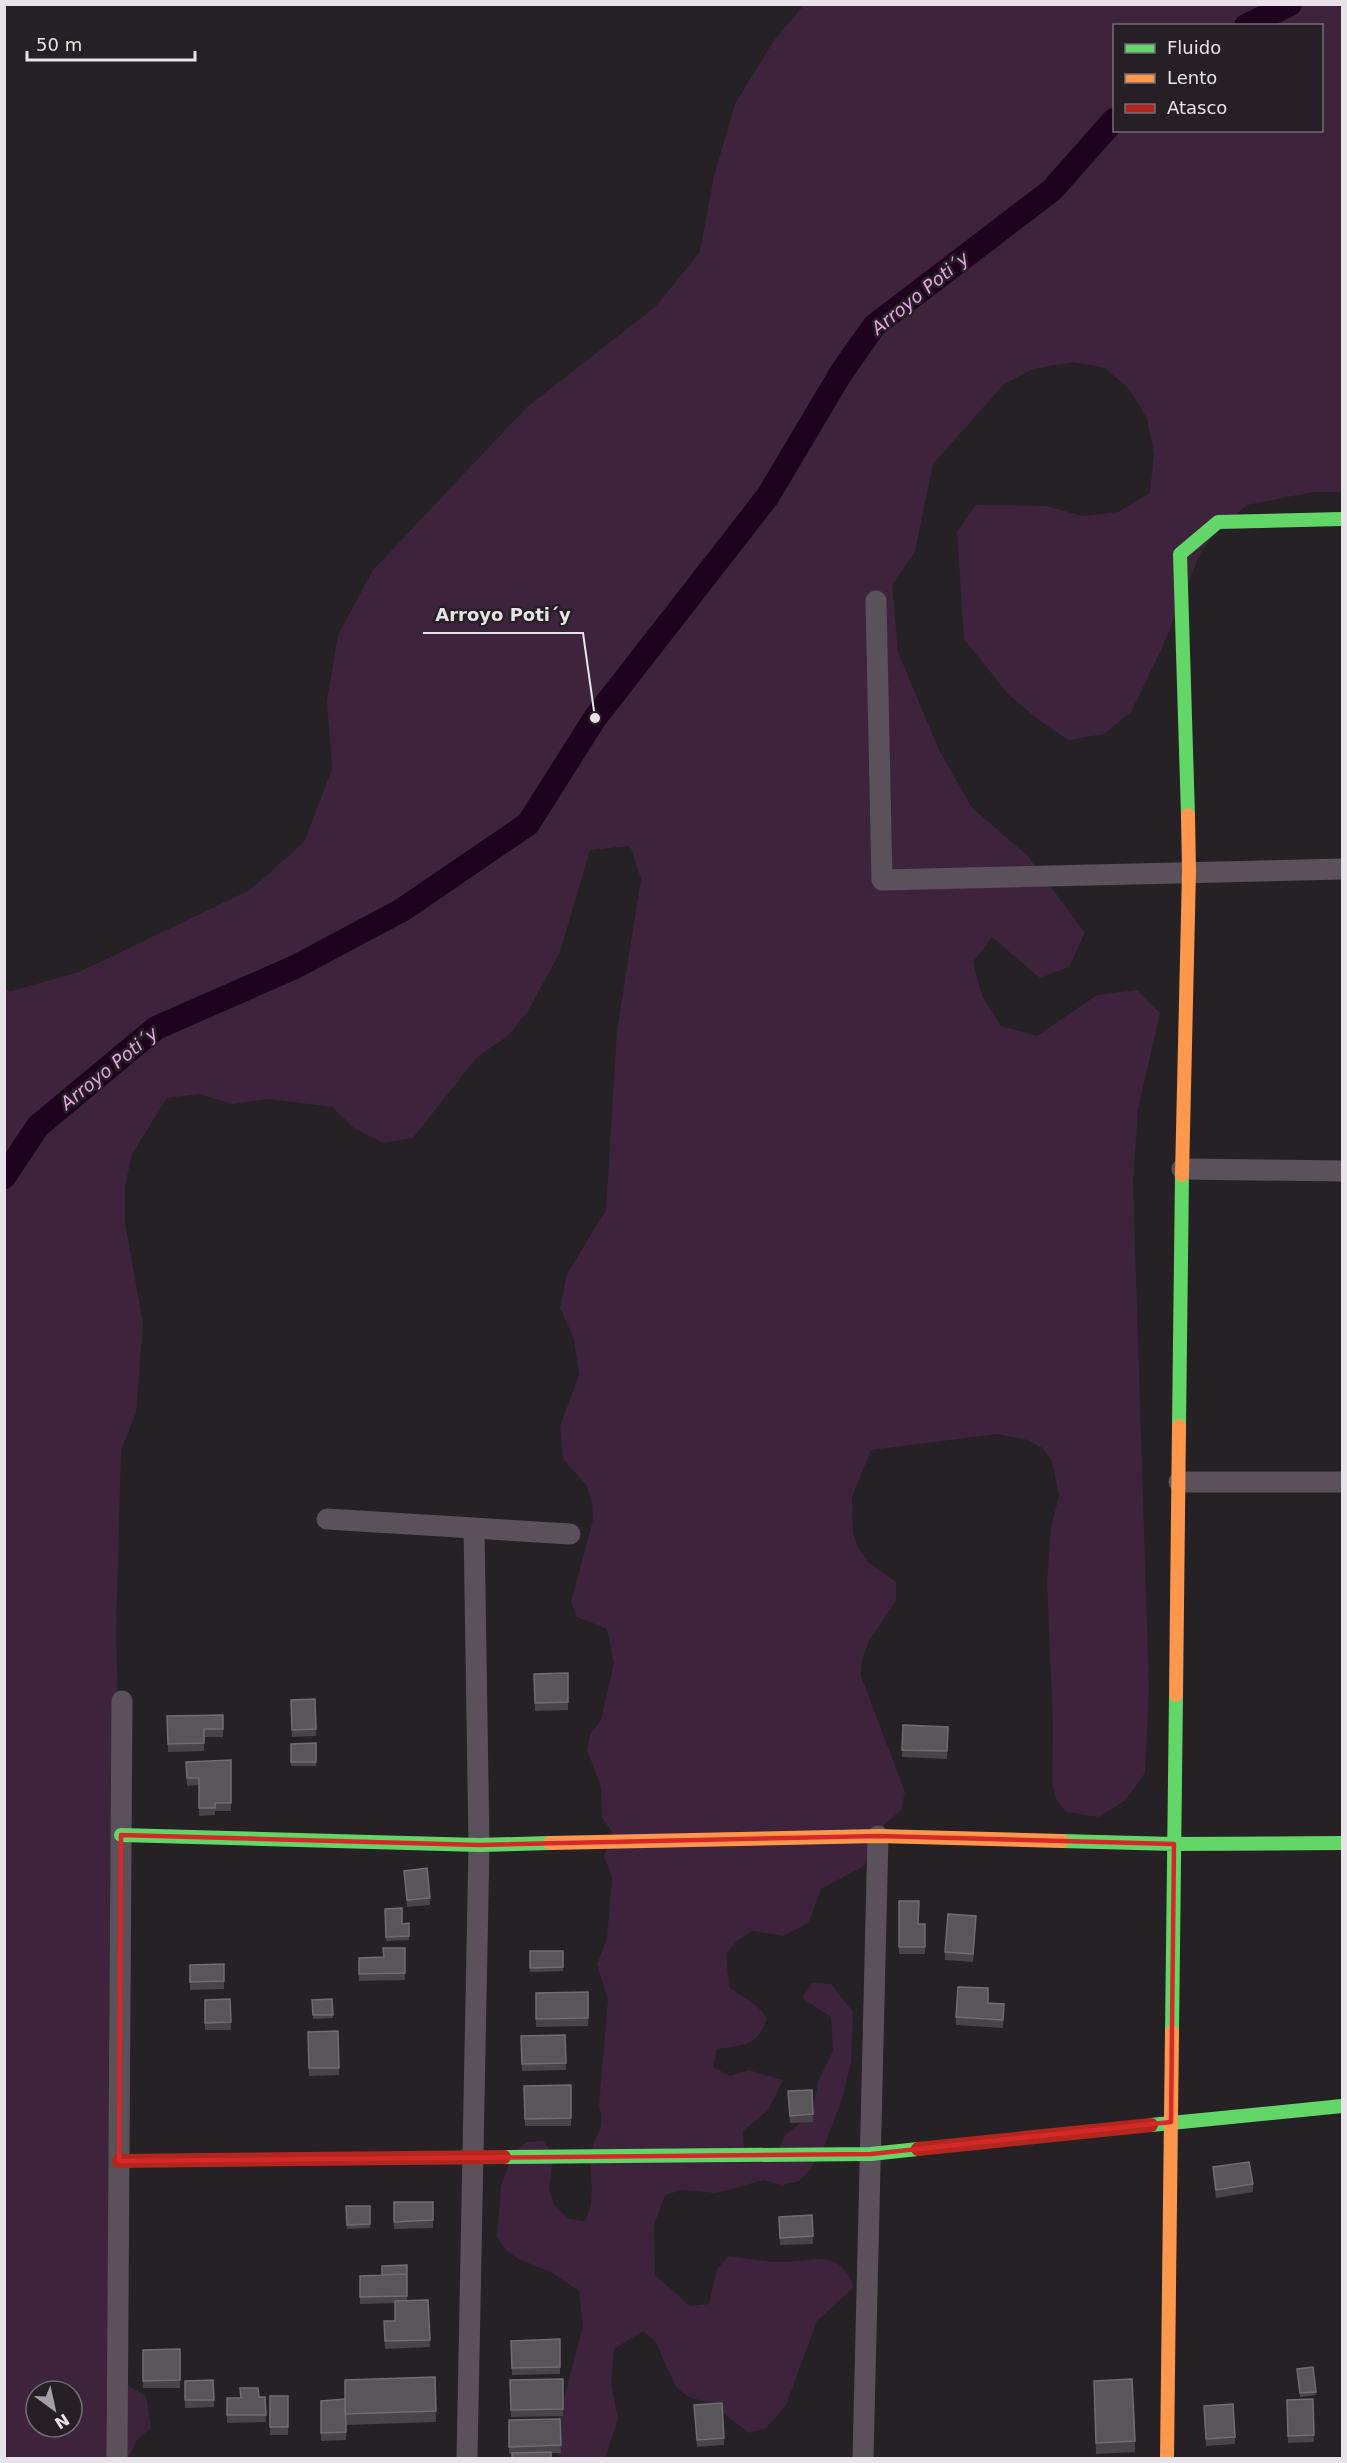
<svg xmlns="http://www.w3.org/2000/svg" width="1347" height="2463" font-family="'DejaVu Sans',sans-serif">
  <rect width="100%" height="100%" fill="#252125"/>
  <!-- green -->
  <path fill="#3d243c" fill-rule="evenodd" d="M804,5H1342V492H1313L1247,505L1217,530L1199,556L1162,648L1131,712L1104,734L1068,740L1036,718L1008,694L964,639L957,532L976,505L1046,506L1083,516L1118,512L1150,493L1154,453L1147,419L1130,390L1105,368L1073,362L1033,369L1004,384L933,464L915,551L892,585L898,652L939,750L972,808L1028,856L1085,933L1069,967L1040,978L992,937L973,962L982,996L1001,1026L1037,1036L1097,995L1137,990L1160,1013L1138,1109L1133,1182L1149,1690L1145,1773L1126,1800L1098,1817L1066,1812L1056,1799L1052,1781L1053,1728L1047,1581L1051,1528L1059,1495L1052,1461L1042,1448L1028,1440L997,1434L871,1450L852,1497L853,1533L858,1548L868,1562L896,1582V1601L869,1641L862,1659L861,1676L905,1792L901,1810L874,1834L864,1866L821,1889L809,1922L784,1936L753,1931L738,1940L726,1953L729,1986C744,2000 754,2000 767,2018C758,2046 744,2045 717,2049L713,2067L730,2076L749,2070L783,2080L768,2110L743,2131L744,2148L778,2151L785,2135L813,2114L818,2081L833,2051L831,2017L802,1998L812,1983L831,1984L853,2012L851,2062L843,2096L821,2155L800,2181L781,2185L764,2180L716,2193L682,2190L665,2195L654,2225L655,2275L690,2306L709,2304L717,2269L729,2256C746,2258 763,2262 780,2262C813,2263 838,2246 854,2287L817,2321L786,2405L766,2428L749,2433L709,2402L690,2398L676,2387L655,2341L643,2331L614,2349L611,2383L618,2419L605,2458H561L552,2443L583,2326L579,2291L551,2272L520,2260L507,2251L497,2237L501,2186L513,2154L527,2142L544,2141L553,2156L549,2189L554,2205L568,2219L585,2221C597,2196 589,2182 591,2156C593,2133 607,2134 599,2105L608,2000L597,1964L607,1939L612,1877L604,1856L612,1832L602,1818L601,1787L587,1750L590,1735L601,1720L614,1663L607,1629L577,1617L571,1602L593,1520L592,1503L587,1486L563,1459L560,1426L579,1375L574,1339L560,1308L567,1274L606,1210L617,1031L641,879L630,846L590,850L560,952L528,1011L508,1036L477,1057L413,1138L383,1143L354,1128L332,1107L269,1099L232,1104L199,1094L167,1098L132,1154L125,1186V1222L143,1324L136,1413L121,1450L116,1632L122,1826L114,2378L146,2396L151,2428L137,2440L128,2458H5L4,989L11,991L79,972L250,890L304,842L332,769L327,701L338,635L373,570L526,408L655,307L700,252L714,176L735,104L774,40ZM1114,26H1322V130H1114ZM36,2391H72V2427H36Z"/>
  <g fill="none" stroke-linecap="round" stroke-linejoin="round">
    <!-- canal -->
    <path stroke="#1e031e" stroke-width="24" d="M1246,26L1290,4
      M4,1177L38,1126L156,1028L295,967L402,910L528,824L595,718L768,496L841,373L874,326L1052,190L1114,120"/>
    <!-- street -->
    <path stroke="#5b515b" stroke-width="21" d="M876,601L882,880L1342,869
      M1182,1169L1342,1171
      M1179,1482H1342
      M327,1519L570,1534
      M117,2458L122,1701
      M467,2458L479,1845L474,1528
      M863,2458L878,1836"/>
    <!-- fast -->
    <path stroke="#63d668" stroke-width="14" d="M1188,815L1180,554L1218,522L1342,519
      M1179,1426L1182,1175
      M121,1835L479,1845L550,1843
      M1062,1841L1174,1844L1342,1843
      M1172,2032L1176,1695
      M1151,2125L1342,2106
      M504,2157L871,2154L918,2149"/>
    <!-- slow -->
    <path stroke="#ff974d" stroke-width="14" d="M1182,1175L1189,871L1188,815
      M1176,1695L1179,1426
      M550,1843L878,1836L1062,1841
      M1167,2458L1172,2032"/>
    <!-- jam -->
    <path stroke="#b3261e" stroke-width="14" d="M918,2149L1151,2125
      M119,2161L504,2157"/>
  </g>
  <!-- wall -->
  <path fill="#484548" d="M568,1673V1710L535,1711L534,1674Z
    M315,1699L316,1736L292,1737L291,1700Z
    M223,1715V1737H204V1751L168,1752L167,1716Z
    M903,1725L948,1727L947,1759L902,1757Z
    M316,1743V1766H291V1744Z
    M231,1760V1811H215V1815L199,1816V1785L187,1786L186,1762Z
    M404,1871L430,1898V1905L407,1907Z
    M899,1901L918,1924H925V1954H899Z
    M385,1909L402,1924L409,1923V1940L386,1941Z
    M976,1924L973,1962L945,1960V1952Z
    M405,1948V1980L359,1981V1958L384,1957Z
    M530,1951H563V1971L530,1972Z
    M224,1964V1989L190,1990V1965Z
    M536,1993L588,2018V2026L536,2027Z
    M230,1999L231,2030H205V2000Z
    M332,1999L333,2018L313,2019L312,2000Z
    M988,2003L1004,2011L1003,2028L956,2025V2017Z
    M338,2031L339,2075L309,2076L308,2032Z
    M565,2035L566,2070L522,2071L521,2036Z
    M571,2085V2126H525L524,2086Z
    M812,2090L813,2122L790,2123L788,2099Z
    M1213,2167L1253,2184V2192L1216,2198L1213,2175Z
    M394,2202L433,2220V2228L394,2229Z
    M346,2206H370V2228L347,2229Z
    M812,2215L813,2244L780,2245L779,2217Z
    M360,2276L407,2296V2301L428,2300L430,2347L385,2349L384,2321H395V2303L360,2304Z
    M560,2339V2374L512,2375L511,2341Z
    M180,2349V2388H143V2350Z
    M1297,2373L1316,2392V2395L1300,2397Z
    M435,2377L436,2422L346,2425V2440L321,2441V2401L345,2399Z
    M213,2380L214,2407L185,2408V2381Z
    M510,2380L563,2409V2416L511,2417Z
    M1094,2392L1135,2441V2452L1096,2454Z
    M270,2396H288V2435H270Z
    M265,2397L266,2422L227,2423V2398Z
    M1313,2399L1314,2442L1288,2443L1287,2400Z
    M694,2405L724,2438V2445L697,2447Z
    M1204,2406L1235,2437V2444L1206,2446Z
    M560,2419L561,2453L509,2454V2420Z"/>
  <!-- building -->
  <path fill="#595659" stroke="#706c70" stroke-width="1.5" d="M568,1673V1702L535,1703L534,1674Z
    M315,1699L316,1729L292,1730L291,1700Z
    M223,1715V1729H204V1743L168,1744L167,1716Z
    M903,1725L948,1727L947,1751L902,1750Z
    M316,1743V1762H291V1744Z
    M231,1760V1803H215V1808H199V1778H187L186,1762Z
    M427,1868L430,1898L407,1900L404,1871Z
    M899,1901H919L918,1924H925V1947H899Z
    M402,1908V1924L409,1923V1936L386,1937L385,1909Z
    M948,1914L976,1916L973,1954L945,1952Z
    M383,1948H405V1973L359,1974V1958L384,1957Z
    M530,1951H563V1967L530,1968Z
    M224,1964V1981L190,1982V1965Z
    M958,1987L988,1988V2003L1004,2004L1003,2020L956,2017Z
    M588,1992V2018L536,2019V1993Z
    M230,1999L231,2022L205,2023V2000Z
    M332,1999L333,2015H313L312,2000Z
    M338,2031L339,2068H309L308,2032Z
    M565,2035L566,2063L522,2064L521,2036Z
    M571,2085V2118L525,2119L524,2086Z
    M812,2090L813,2114L790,2116L788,2091Z
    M1249,2162L1253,2184L1216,2190L1213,2167Z
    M394,2202H433V2220L394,2222Z
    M346,2206H370V2224L347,2225Z
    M812,2215L813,2236L780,2238L779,2217Z
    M407,2265V2274L382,2275V2266Z
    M407,2274V2296L360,2297V2276Z
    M428,2300L430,2340L385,2341L384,2321H395V2301Z
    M560,2339V2367L512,2368L511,2341Z
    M180,2349V2380L143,2381V2350Z
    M1313,2367L1316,2392L1300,2393L1297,2369Z
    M435,2377L436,2411L345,2414V2380Z
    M563,2379V2409L511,2410L510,2380Z
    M1132,2379L1135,2441L1096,2443L1094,2381Z
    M213,2380L214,2400H185V2381Z
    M240,2388H258L259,2397H265L266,2415H227V2398H241Z
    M270,2396H288V2427H270Z
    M345,2399L346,2432L321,2433V2401Z
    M1313,2399L1314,2435L1288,2436L1287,2400Z
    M722,2403L724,2438L697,2440L694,2405Z
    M1233,2404L1235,2437L1206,2439L1204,2406Z
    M560,2419L561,2445L509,2447V2420Z
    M551,2452V2458H512V2453Z"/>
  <!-- marked area -->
  <path fill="none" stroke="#d62828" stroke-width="4.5" stroke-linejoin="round" d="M121,1835L479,1845L878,1836L1174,1844L1171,2122L871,2154L119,2161Z"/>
  <g text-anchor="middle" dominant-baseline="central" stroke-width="5" stroke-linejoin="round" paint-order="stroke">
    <!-- water labels -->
    <g font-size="18" font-style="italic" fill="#e8a4e4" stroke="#271f26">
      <text transform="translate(920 293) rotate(-39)">Arroyo Poti´y</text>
      <text transform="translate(109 1068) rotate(-39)">Arroyo Poti´y</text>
    </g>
  </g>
  <!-- callouts -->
  <path fill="none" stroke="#e8e3e8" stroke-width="2" d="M595 718L583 633H423"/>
  <circle fill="#e8e3e8" stroke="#271f26" stroke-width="2" cx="595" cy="718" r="6"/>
  <g font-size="18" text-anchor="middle" font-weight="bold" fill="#e8e3e8" stroke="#271f26" stroke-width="5" stroke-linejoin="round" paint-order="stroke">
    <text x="503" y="621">Arroyo Poti´y</text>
  </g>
  <!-- border -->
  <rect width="1347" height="2463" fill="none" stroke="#e8e3e8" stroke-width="12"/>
  <!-- legend -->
  <rect x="1113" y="24" width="210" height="108" fill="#271f26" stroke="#746d74" stroke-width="1.5"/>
  <rect x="1125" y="44" width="30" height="9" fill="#63d668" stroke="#746d74" stroke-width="1.5"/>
  <text x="1167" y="54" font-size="18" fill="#e8e3e8">Fluido</text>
  <rect x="1125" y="74" width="30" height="9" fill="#ff974d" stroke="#746d74" stroke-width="1.5"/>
  <text x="1167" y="84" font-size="18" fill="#e8e3e8">Lento</text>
  <rect x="1125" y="104" width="30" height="9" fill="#b3261e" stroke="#746d74" stroke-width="1.5"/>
  <text x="1167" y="114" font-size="18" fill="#e8e3e8">Atasco</text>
  <!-- north arrow -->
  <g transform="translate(54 2409) rotate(147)"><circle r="28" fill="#271f26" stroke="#746d74" stroke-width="1.5"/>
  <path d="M0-4.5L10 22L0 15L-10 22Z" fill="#a49fa4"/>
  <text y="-9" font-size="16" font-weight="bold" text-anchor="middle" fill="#e8e3e8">N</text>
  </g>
  <!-- scale -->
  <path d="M27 51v9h168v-9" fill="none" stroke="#e8e3e8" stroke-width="3"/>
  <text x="36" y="51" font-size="18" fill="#e8e3e8" stroke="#271f26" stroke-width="4.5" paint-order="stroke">50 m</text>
</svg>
